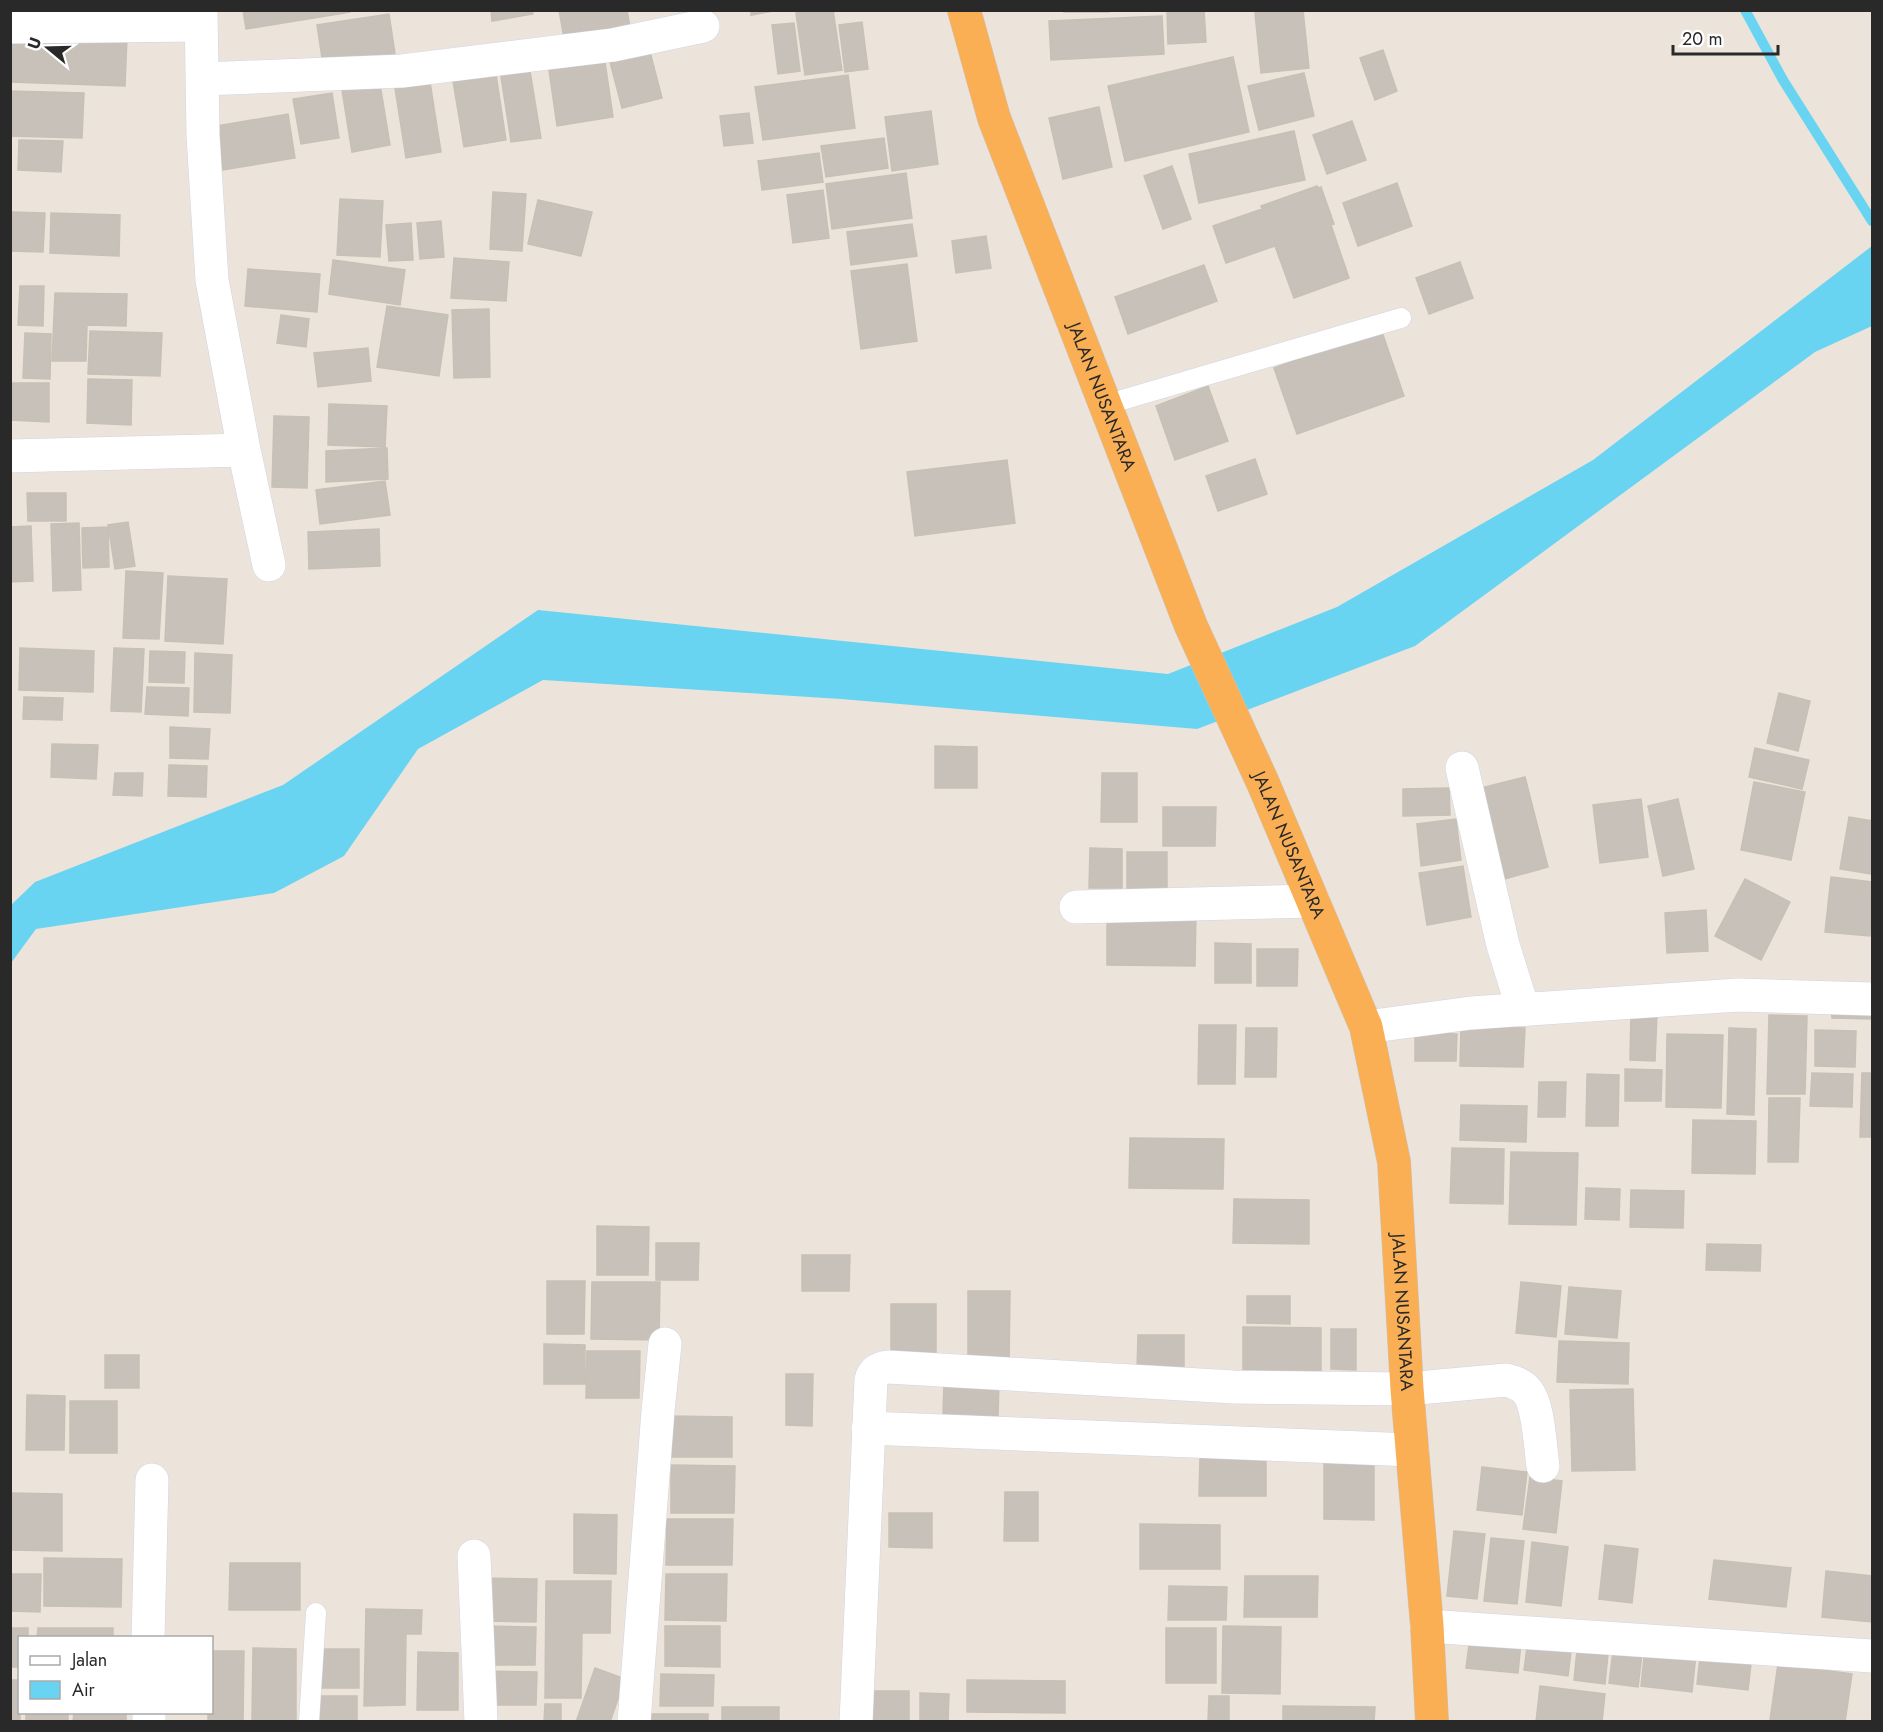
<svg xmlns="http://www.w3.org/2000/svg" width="1883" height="1732" font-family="Jost,sans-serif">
  <rect width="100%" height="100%" fill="#ece4da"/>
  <!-- water -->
  <path fill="#69d4f2" d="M1872,246V326L1815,352L1415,646L1197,729L841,699L543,680L418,749L344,856L274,893L36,929L11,963V905L35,882L283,785L538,610L1168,674L1337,607L1593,460Z"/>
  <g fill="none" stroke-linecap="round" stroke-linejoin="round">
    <!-- stream -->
    <path stroke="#69d4f2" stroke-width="10" d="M1745,10L1783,80L1872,221"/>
  </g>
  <!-- building -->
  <path fill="#c7c1ba" stroke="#c7c0b4" stroke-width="1.5" d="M243,10H350V12L246,29Z
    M491,10H532L533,14L492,21Z
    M559,10H627L631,33L565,44Z
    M751,10H779L751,15Z
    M811,10H833L842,70L805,75L796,13Z
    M1064,10H1109V12H1064Z
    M1167,10H1204L1206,42L1168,44Z
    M1278,10H1303L1309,68L1261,73L1255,13Z
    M389,14L396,60L324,71L317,25Z
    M1162,16L1164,54L1051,60L1049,21Z
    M862,22L868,69L845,72L839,25Z
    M794,23L800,71L778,74L772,25Z
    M10,34L127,37L125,86L10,82Z
    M649,48L662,98L622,108L609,58Z
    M1383,50L1397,91L1375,100L1360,58Z
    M604,55L613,117L557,126L548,63Z
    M1233,57L1249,132L1125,161L1108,86Z
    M529,65L541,138L511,142L500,70Z
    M495,68L506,140L464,147L452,75Z
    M1304,73L1314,116L1259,130L1248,86Z
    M848,75L855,128L763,140L755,87Z
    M430,82L441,152L406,158L395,88Z
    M380,84L390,145L352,152L342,90Z
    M10,91L84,93L82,138L10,136Z
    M332,93L339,138L301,144L293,99Z
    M1099,107L1112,167L1063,179L1049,118Z
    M931,111L938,164L892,171L885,117Z
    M749,113L753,143L724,146L720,116Z
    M288,114L295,158L223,170L216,126Z
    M1352,121L1366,160L1327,174L1313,135Z
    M1294,131L1305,180L1199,203L1189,154Z
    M884,138L888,168L826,177L821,146Z
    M19,140L63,141L61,172L18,170Z
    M819,153L823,182L762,190L758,161Z
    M1172,166L1191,219L1163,229L1144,176Z
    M906,173L912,218L832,229L826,184Z
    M1397,183L1412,226L1358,246L1343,203Z
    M1317,186L1318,188L1321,187L1334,224L1331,225L1349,278L1294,298L1275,246L1226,263L1213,226L1262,209L1261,206Z
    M823,190L829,238L793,243L787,195Z
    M493,192L526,194L522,251L490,249Z
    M340,199L383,201L380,257L337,255Z
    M538,200L592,212L581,256L528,244Z
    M10,212L45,213L43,252L10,251Z
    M51,213L120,215L119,256L50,253Z
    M441,221L444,257L420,259L417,223Z
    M411,223L413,260L389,261L386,225Z
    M912,224L917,256L851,265L847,232Z
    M986,236L991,268L956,273L952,241Z
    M454,258L509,262L506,301L451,298Z
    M333,260L405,270L400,305L329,294Z
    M1460,262L1473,298L1429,314L1416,278Z
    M907,264L917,341L861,349L851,271Z
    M1204,265L1217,301L1128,334L1115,297Z
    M248,269L320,274L317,312L245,306Z
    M20,286H44L43,326L18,325Z
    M55,293L127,294L126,326L87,325L86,361H52Z
    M387,306L448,315L439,376L377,367Z
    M489,309L490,377L454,378L452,310Z
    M281,315L309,319L306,347L277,343Z
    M1381,329L1404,396L1297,434L1274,368Z
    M90,331L162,333L160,376L88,374Z
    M25,333L51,334L50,379L23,378Z
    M368,348L371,381L318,387L314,353Z
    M88,379L132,380L131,425L87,423Z
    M10,383H49V422L10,420Z
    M1208,386L1228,441L1175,460L1156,406Z
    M329,404L387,406L385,447L328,445Z
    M274,416L309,417L307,488L272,487Z
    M387,448L388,479L326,482V451Z
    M1255,459L1267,494L1218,511L1206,476Z
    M1007,460L1015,523L915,536L907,472Z
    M385,481L390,515L320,524L316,490Z
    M27,493H66V521H28Z
    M128,522L135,566L115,569L108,525Z
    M79,523L81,590L53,591L51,524Z
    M31,526L33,581L10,582V527Z
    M108,527L109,567L83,568L82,528Z
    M379,529L380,566L309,569L308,532Z
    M126,571L163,573L159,639L123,638Z
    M168,576L227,579L223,644L165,641Z
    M20,648L94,651L93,692L19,690Z
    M114,648L144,649L141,712L111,711Z
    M150,651L185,652L184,683L149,682Z
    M195,653L232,655L230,713L194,712Z
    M147,687L189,688L188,716L145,714Z
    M1779,693L1810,701L1798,751L1767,743Z
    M24,697L63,698L62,720L23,719Z
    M170,727L210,729L208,759L170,758Z
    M52,744L98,745L96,779L51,777Z
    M935,746L977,747V788H935Z
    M1755,748L1809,760L1802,789L1749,777Z
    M169,765L207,766L206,797L168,796Z
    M115,773H143L142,796L113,795Z
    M1102,773H1137V822H1101Z
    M1525,777L1548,867L1501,880L1477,789Z
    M1754,782L1805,792L1791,860L1741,850Z
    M1449,788L1450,815L1403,816V789Z
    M1641,799L1648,857L1600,863L1593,805Z
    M1678,799L1694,869L1663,876L1648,806Z
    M1163,807H1216L1215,846H1163Z
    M1849,817L1872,821V874L1840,869Z
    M1456,819L1461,860L1421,866L1417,824Z
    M1090,848L1122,849V888H1089Z
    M1127,852H1167V893H1127Z
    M1463,866L1471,917L1427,925L1419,873Z
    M1831,877L1872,882L1870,936L1825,932Z
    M1745,879L1790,902L1761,960L1715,936Z
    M1706,910L1708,951L1667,953L1665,913Z
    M1107,912H1196L1195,966L1107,965Z
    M1215,943L1251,944V983H1215Z
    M1257,949H1298L1297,986H1257Z
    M1831,1008L1872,1009V1019L1832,1018Z
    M1631,1014H1657L1655,1061L1630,1060Z
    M1769,1015L1807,1016L1805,1094H1767Z
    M1199,1025H1236L1235,1084H1198Z
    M1461,1027L1525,1028L1523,1067L1460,1066Z
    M1246,1028H1277L1276,1077H1245Z
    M1729,1028L1756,1029L1754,1115L1727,1114Z
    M1815,1030L1856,1031L1855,1067L1815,1066Z
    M1415,1033L1457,1034L1456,1061H1415Z
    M1667,1034L1723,1035L1721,1108L1666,1107Z
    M1625,1069L1662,1070L1661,1101H1625Z
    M1812,1073L1853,1074L1852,1107L1810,1106Z
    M1862,1073H1872V1137H1860Z
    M1587,1074L1619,1075L1618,1126H1586Z
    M1539,1082H1566L1565,1117H1538Z
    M1769,1098H1800L1798,1162H1768Z
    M1461,1105L1527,1106L1526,1142L1460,1140Z
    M1693,1120L1756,1121L1755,1174L1692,1173Z
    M1130,1138L1224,1139L1223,1189L1129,1188Z
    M1452,1148L1504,1149L1503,1204L1450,1203Z
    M1511,1152L1578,1153L1576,1225L1509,1224Z
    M1586,1188L1620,1189L1619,1220L1585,1219Z
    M1631,1190L1684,1191L1683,1228L1630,1227Z
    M1234,1199L1309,1200V1244L1233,1243Z
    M597,1226L649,1227L648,1275H597Z
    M656,1243H699L698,1280H656Z
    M1707,1244L1761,1245L1760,1271L1706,1270Z
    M802,1255H850L849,1291H802Z
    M547,1281H585L584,1334H547Z
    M592,1282H660L659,1340L591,1339Z
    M1521,1282L1561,1286L1556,1337L1516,1333Z
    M1569,1287L1621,1291L1617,1338L1565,1334Z
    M968,1291H1010L1009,1365H968Z
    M1247,1296H1290V1324L1247,1323Z
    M891,1304H936V1357H891Z
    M1243,1327L1321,1328V1376H1243Z
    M1331,1329H1356V1370L1331,1369Z
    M1138,1335H1184V1371L1137,1370Z
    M1559,1341L1629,1343L1628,1384L1557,1382Z
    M544,1344L585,1345V1384H544Z
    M587,1351H640L639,1398H586Z
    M105,1355H139V1388H105Z
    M786,1374H813L812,1426L786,1425Z
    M944,1381H999L998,1417L943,1416Z
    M1633,1389L1635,1470L1572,1471L1570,1390Z
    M27,1395L65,1396L64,1450H26Z
    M70,1401H117V1453H70Z
    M670,1416L732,1417V1457H669Z
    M1324,1457L1374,1458V1520L1324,1519Z
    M1200,1458H1266V1496H1199Z
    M671,1465L735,1466L734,1513H671Z
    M1482,1467L1527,1472L1522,1515L1477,1510Z
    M1530,1477L1562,1481L1556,1533L1523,1529Z
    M1005,1492H1038V1541H1004Z
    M10,1493L62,1494V1551L10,1550Z
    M889,1513H932V1548L889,1547Z
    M574,1514L617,1515L616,1574L574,1573Z
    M667,1519H733L732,1565H666Z
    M1140,1524L1220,1525V1569H1140Z
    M1454,1531L1485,1534L1477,1599L1447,1596Z
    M1491,1538L1524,1541L1517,1604L1484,1601Z
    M1532,1542L1568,1547L1561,1606L1526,1602Z
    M1605,1545L1638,1549L1632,1603L1599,1599Z
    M44,1558L122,1559L121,1607L44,1606Z
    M1714,1560L1791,1568L1786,1607L1709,1599Z
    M230,1563H300V1610H229Z
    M1826,1571L1872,1576V1622L1822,1617Z
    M10,1574H41L40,1612L10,1611Z
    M666,1574H727L726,1621L665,1620Z
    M1245,1576H1318L1317,1617H1244Z
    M481,1578L537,1579L536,1622L481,1621Z
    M546,1581H611L610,1633H582L581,1698H545Z
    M1169,1586L1227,1587L1226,1620H1168Z
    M366,1609L422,1610L421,1634H406L405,1705L364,1706Z
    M484,1626L536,1627L535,1665H484Z
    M665,1626H720V1667L665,1666Z
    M1223,1626L1281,1627L1280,1694L1222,1693Z
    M10,1628H28V1638H20V1667H10Z
    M38,1628H113V1638H37Z
    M1166,1628H1216V1683H1166Z
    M1470,1637L1521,1643L1518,1673L1466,1668Z
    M1528,1639L1572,1644L1568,1676L1524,1670Z
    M1578,1640L1609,1644L1605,1684L1574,1680Z
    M1614,1643L1643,1646L1638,1687L1609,1683Z
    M253,1648L296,1649V1722H252Z
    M1645,1648L1696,1654L1692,1692L1641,1686Z
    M1701,1648L1752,1655L1748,1690L1697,1684Z
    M318,1649H359V1688H317Z
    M212,1651H244L243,1722H208V1712H212Z
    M418,1652L458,1653V1710H417Z
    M1778,1664L1852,1674L1845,1722L1770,1720Z
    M595,1668L625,1679L610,1722H576Z
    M482,1671L537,1672L536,1705H483Z
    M661,1674L714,1675L713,1706H660Z
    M10,1680H20V1722H10Z
    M967,1680L1065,1681V1713L967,1712Z
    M1540,1686L1605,1694L1602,1722H1536Z
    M868,1691H909V1722H867Z
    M920,1693L949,1694L948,1722H920Z
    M315,1696H357V1722H314Z
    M1209,1696H1229V1722H1208Z
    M545,1704H561V1722H544Z
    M1283,1706L1375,1707L1374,1722H1283Z
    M722,1707H779V1722H722Z
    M26,1712H68V1722H26Z
    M74,1712H126V1722H73Z
    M652,1714H708V1722H651Z"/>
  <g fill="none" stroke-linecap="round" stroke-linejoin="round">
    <defs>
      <path id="service" d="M1105,405L1401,318
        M309,1722L316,1613"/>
      <path id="minor" d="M201,10L203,136L212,280L244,450L269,565
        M10,27L200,25
        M203,79L402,71L613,45L703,26
        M10,456L244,450
        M1462,768L1503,945L1523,1009
        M1076,907L1313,901
        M1366,1027L1471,1013L1738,995L1872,999
        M868,1428L1412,1450
        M474,1556L481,1722
        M1427,1626L1872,1656
        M148,1638L152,1480
        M149,1712V1722
        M634,1722L658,1411L665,1344
        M856,1722L871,1380C873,1371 880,1368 888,1367L1234,1387L1407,1389L1506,1380C1514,1382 1521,1384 1527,1391C1539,1405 1540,1447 1543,1466"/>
      <g id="trunk">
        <path id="s1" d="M964,10L994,118L1191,626L1263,783L1366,1027L1394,1162L1407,1389L1427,1626L1432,1722"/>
      </g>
    </defs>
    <!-- service casing -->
    <use href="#service" stroke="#d0d4e3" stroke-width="21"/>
    <!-- minor casing -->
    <use href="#minor" stroke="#d0d4e3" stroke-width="34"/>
    <!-- trunk casing -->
    <use href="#trunk" stroke="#c7c7c7" stroke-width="34"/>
    <!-- service -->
    <use href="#service" stroke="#fff" stroke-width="20"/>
    <!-- minor -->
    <use href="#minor" stroke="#fff" stroke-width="33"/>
    <!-- trunk -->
    <use href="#trunk" stroke="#faaf54" stroke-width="33"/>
  </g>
  <g text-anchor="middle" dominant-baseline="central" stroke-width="5" stroke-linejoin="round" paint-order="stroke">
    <!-- street labels -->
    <g font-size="18" fill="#292929" stroke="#fff">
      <text stroke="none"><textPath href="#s1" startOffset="411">JALAN NUSANTARA</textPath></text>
      <text stroke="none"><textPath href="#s1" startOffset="897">JALAN NUSANTARA</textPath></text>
      <text stroke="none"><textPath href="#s1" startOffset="1383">JALAN NUSANTARA</textPath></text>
    </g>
  </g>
  <!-- border -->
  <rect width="1883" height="1732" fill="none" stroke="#292929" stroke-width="24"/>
  <!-- legend -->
  <rect x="18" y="1636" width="195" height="78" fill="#ffffff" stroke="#a9a9a9" stroke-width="1.5"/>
  <rect x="30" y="1656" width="30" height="9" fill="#ffffff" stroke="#a9a9a9" stroke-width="1.5"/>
  <text x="72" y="1666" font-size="18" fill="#292929">Jalan</text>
  <rect x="30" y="1681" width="30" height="18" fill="#69d4f2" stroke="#a9a9a9" stroke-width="1.5"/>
  <text x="72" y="1696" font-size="18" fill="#292929">Air</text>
  <!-- north arrow -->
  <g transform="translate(48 48) rotate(289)" stroke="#ffffff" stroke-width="4.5" paint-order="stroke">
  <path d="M0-4.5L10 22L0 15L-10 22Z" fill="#292929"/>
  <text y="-9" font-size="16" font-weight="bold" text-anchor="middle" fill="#292929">U</text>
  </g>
  <!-- scale -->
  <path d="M1673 45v9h105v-9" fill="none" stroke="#292929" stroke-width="3"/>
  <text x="1682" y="45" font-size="18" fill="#292929" stroke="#ffffff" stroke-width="4.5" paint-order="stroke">20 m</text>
</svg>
